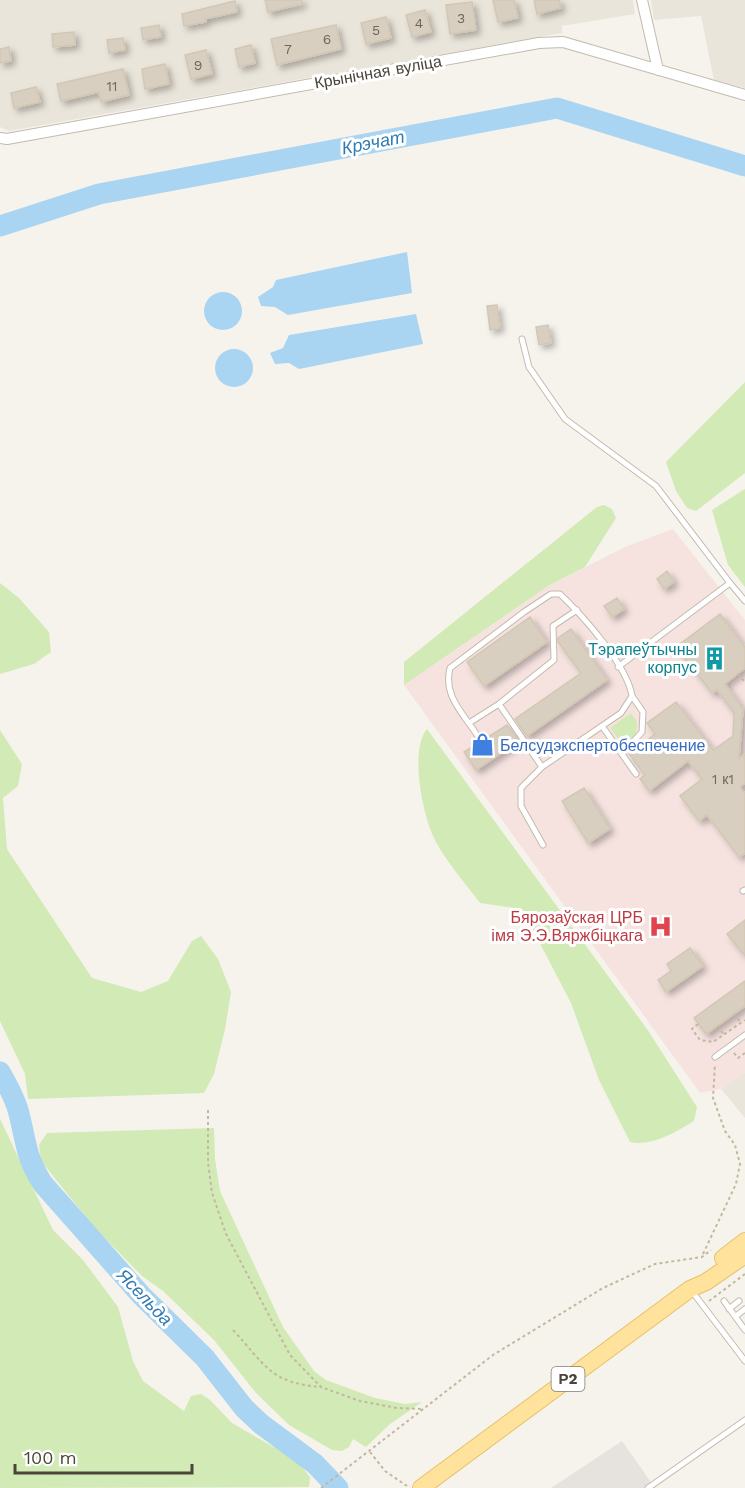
<svg xmlns="http://www.w3.org/2000/svg" width="745" height="1488" font-family="'Work Sans',sans-serif">
  <defs>
    <filter id="shadow"><feDropShadow dx="4" dy="4" stdDeviation="3" flood-color="#0004"/></filter>
  </defs>
  <rect width="100%" height="100%" fill="#f6f3ec"/>
  <!-- residential -->
  <path fill="#eae5da" d="M0,0H633L635,14L562,26V33L9,131L0,127Z
    M651,0H745V88L714,81L701,16L654,20Z
    M745,1072V1118L721,1089Z"/>
  <!-- industrial -->
  <path fill="#e6e2dd" d="M622,1441L655,1488H551Z"/>
  <!-- medical -->
  <path fill="#f6e3e0" d="M673,529L745,620V1072L721,1089L700,1093L404,685L548,586L627,546Z"/>
  <!-- green -->
  <path fill="#d2eab5" d="M745,382V473L696,511L687,508L676,491L666,462Z
    M745,489V587L728,565L712,510Z
    M604,505L612,509L616,518L585,567L548,586L404,685V662L597,507Z
    M0,583L19,598L49,632L51,652L34,664L0,674Z
    M631,713L637,722L636,734L623,745L610,728Z
    M427,729L647,1029L697,1107L694,1121C676,1132 651,1147 630,1142L599,1080L571,1003L522,909L480,903C466,884 444,859 434,838C423,815 409,750 427,729Z
    M0,730L22,764L18,786L3,798L7,849L92,978L141,992L168,981L192,941L201,936L218,959L231,992L225,1029L214,1074L204,1093L28,1099L25,1074L0,1021Z
    M0,1119L53,1230L83,1260L118,1307L133,1361L143,1381L184,1411L191,1396L201,1394L210,1400L232,1423L296,1460L310,1477L309,1487L0,1488Z
    M214,1128L215,1159L220,1191L283,1327L314,1371L326,1380L375,1398L405,1404L422,1402L390,1424L366,1447L353,1439L349,1447L342,1451L332,1450L289,1425L256,1393L214,1340L163,1291L142,1276L93,1226L41,1161L39,1145L47,1133Z"/>
  <!-- water -->
  <path fill="#a9d4f2" d="M407,252L412,293L288,315L275,307L261,306L258,297L273,287L276,280Z
    M204 311a19 19 0 1 1 38 0a19 19 0 1 1-38 0Z
    M416,314L423,344L299,369L289,363L275,364L270,353L283,348L289,335Z
    M215 368a19 19 0 1 1 38 0a19 19 0 1 1-38 0Z"/>
  <g fill="none" stroke-linecap="round" stroke-linejoin="round">
    <!-- river -->
    <path stroke="#a9d4f2" stroke-width="21" d="M0,226L99,194L557,108L745,166
      M0,1072C7,1084 14,1096 18,1110C26,1139 25,1157 43,1184L141,1295L205,1358L244,1408L261,1424L315,1464L338,1488"/>
  </g>
  <!-- building -->
  <path fill="#d8cfc1" stroke="#d3c7b4" stroke-width="1.5" filter="url(#shadow)" d="M265,0H302V4L268,12Z
    M493,0H514L518,18L498,22Z
    M534,0H559L561,8L537,14Z
    M235,1L237,12L205,19L206,22L184,26L182,14Z
    M472,2L476,30L450,34L446,5Z
    M425,10L431,32L412,37L406,15Z
    M386,17L391,38L366,44L361,23Z
    M159,25L161,37L143,40L141,28Z
    M336,25L341,49L277,65L271,39Z
    M74,32L75,45L53,47L52,34Z
    M123,38L125,50L109,53L107,40Z
    M251,45L255,63L239,67L235,49Z
    M9,47L11,61L0,63V49Z
    M206,50L212,74L191,79L185,55Z
    M165,64L169,84L145,89L142,69Z
    M123,69L129,95L101,102L99,92L61,101L57,84Z
    M36,87L40,102L14,108L11,93Z
    M497,305L500,328L490,330L487,306Z
    M548,325L551,343L539,345L536,327Z
    M667,571L674,582L664,589L657,579Z
    M617,598L624,609L612,617L604,606Z
    M720,614L745,647V668L725,684L743,709L739,758L745,754V783L740,787L745,794V853L739,857L707,815L699,821L680,796L702,779L688,761L649,791L640,779L645,775L629,754L655,734L647,723L676,702L713,750L733,736L734,713L717,690L712,693L676,647Z
    M530,617L547,642L484,686L467,662Z
    M571,629L607,680L527,736L515,719L581,673L558,642V638Z
    M507,725L519,741L476,770L464,752Z
    M584,788L610,829L588,843L562,801Z
    M745,920V956L727,934Z
    M690,948L703,966L666,992L658,980L671,971L667,964Z
    M745,981V1006L706,1034L694,1018Z"/>
  <g fill="none" stroke-linecap="round" stroke-linejoin="round">
    <defs>
      <path id="lane" d="M522,339L529,367L565,419L656,486L730,583
        M618,667L730,583L745,601
        M499,704L554,660L553,626L577,610
        M469,723L499,704L542,767
        M602,726L636,774
        M477,735C463,713 443,696 450,668L524,612L551,594H560C583,616 627,665 632,696L621,713L542,767L521,788V806L543,845
        M622,754L642,732L643,712L632,696
        M743,891L745,890
        M715,1057L745,1035
        M691,1290L745,1361
        M724,1301L745,1330
        M729,1309L739,1301
        M736,1316L745,1309
        M648,1488L745,1420"/>
      <path id="street" d="M642,0L658,70
        M0,138L7,139L539,43L563,42L745,95"/>
      <path id="primary" d="M723,1258L745,1241
        M421,1488L690,1289L706,1282L745,1255"/>
    </defs>
    <!-- lane casing -->
    <use href="#lane" stroke="#c2bbae" stroke-width="7"/>
    <!-- street casing -->
    <use href="#street" stroke="#c2bbae" stroke-width="12"/>
    <!-- primary casing -->
    <use href="#primary" stroke="#e6c16a" stroke-width="18"/>
    <!-- path -->
    <path stroke="#c4b79f" stroke-width="2" stroke-dasharray="3 3" stroke-linecap="butt" d="M738,674L745,682
      M734,1014L741,1023
      M698,1024L692,1029L700,1040L713,1042L745,1020
      M718,1026L724,1035
      M734,1053L738,1058L745,1053
      M208,1110V1162L212,1193L226,1234L290,1355L321,1387L360,1401L397,1408L424,1409
      M703,1254L736,1184L740,1164L735,1145L725,1131L713,1098L715,1064
      M709,1301L745,1274
      M233,1330C265,1364 269,1383 321,1387
      M370,1452L385,1471L407,1486
      M321,1488L493,1355L603,1288L655,1264L702,1257L711,1250"/>
    <!-- lane -->
    <use href="#lane" stroke="#fff" stroke-width="5"/>
    <!-- street -->
    <use href="#street" stroke="#fff" stroke-width="10"/>
    <!-- primary -->
    <use href="#primary" stroke="#ffe39c" stroke-width="16"/>
  </g>
  <!-- icons -->
  <defs>
    <symbol id="building-bare" viewBox="-9 -9 18 18"><path d="M-4-6H4V6H1V3H-1V6H-4ZM-2.5-4.3h1.7v1.8h-1.7ZM.8-4.3h1.7v1.8H.8ZM-2.5-1h1.7V.8h-1.7ZM.8-1h1.7V.8H.8Z" fill="#0f9aa8" stroke="#fff" stroke-width="2.5" paint-order="stroke"/></symbol>
    <symbol id="shop-bare" viewBox="-9 -9 18 18"><path d="M-5-2.5h2.3a2.7 3.5 0 0 1 5.4 0H5L5.5 6h-11ZM-1.5-2.5h3a1.5 2.3 0 0 0-3 0Z" fill="#3f7fe0" stroke="#fff" stroke-width="2.5" paint-order="stroke"/></symbol>
    <symbol id="hospital-bare" viewBox="-9 -9 18 18"><path d="M-5-5h3v3.5h4V-5h3V5h-3V1.5h-4V5h-3Z" fill="#e0444e" stroke="#fff" stroke-width="2.5" paint-order="stroke"/></symbol>
  </defs>
  <g fill-rule="evenodd">
    <use href="#building-bare" x="698" y="642" width="33" height="33"/>
    <use href="#shop-bare" x="466" y="728" width="33" height="33"/>
    <use href="#hospital-bare" x="644" y="910" width="33" height="33"/>
  </g>
  <g text-anchor="middle" dominant-baseline="central" stroke-width="6" stroke-linejoin="round" paint-order="stroke">
    <!-- number labels -->
    <g font-size="14" fill="#6e675b">
      <text x="461" y="18">3</text>
      <text x="419" y="23">4</text>
      <text x="376" y="30">5</text>
      <text x="327" y="39">6</text>
      <text x="288" y="49">7</text>
      <text x="198" y="65">9</text>
      <text x="112" y="86">11</text>
      <text x="723" y="779">1 к1</text>
    </g>
    <!-- shield labels -->
    <rect fill="#fff" stroke="#817c74" stroke-width="1.5" x="551.5" y="1367" width="33" height="24" rx="4.5"/>
    <g font-size="15" font-weight="bold" fill="#4b4439">
      <text x="568" y="1379">Р2</text>
    </g>
    <!-- street labels -->
    <g font-size="16" fill="#4b4439" stroke="#fff">
      <text transform="translate(378 72) rotate(-10)">Крынічная вуліца</text>
    </g>
    <!-- culture labels -->
    <g font-size="16" fill="#0d838f" stroke="#fff" text-anchor="end">
      <text x="697" y="649">Тэрапеўтычны<tspan x="697" dy="18">корпус</tspan></text>
    </g>
    <!-- shop labels -->
    <g font-size="16" fill="#366cbe" stroke="#fff" text-anchor="start">
      <text x="500" y="745">Белсудэкспертобеспечение</text>
    </g>
    <!-- health labels -->
    <g font-size="16" fill="#be3a42" stroke="#fff" text-anchor="end">
      <text x="643" y="917">Бярозаўская ЦРБ<tspan x="643" dy="18">імя Э.Э.Вяржбіцкага</tspan></text>
    </g>
    <!-- water labels -->
    <g font-size="18" font-style="italic" fill="#2e7ab2" stroke="#fff">
      <text transform="translate(373 142) rotate(-11)">Крэчат</text>
      <text transform="translate(145 1297) rotate(46)">Ясельда</text>
    </g>
  </g>
  <!-- scale -->
  <path d="M15 1464v9h177v-9" fill="none" stroke="#4b4439" stroke-width="3"/>
  <text x="24" y="1464" font-size="18" fill="#4b4439" stroke="#ffffff" stroke-width="4.5" paint-order="stroke">100 m</text>
</svg>
